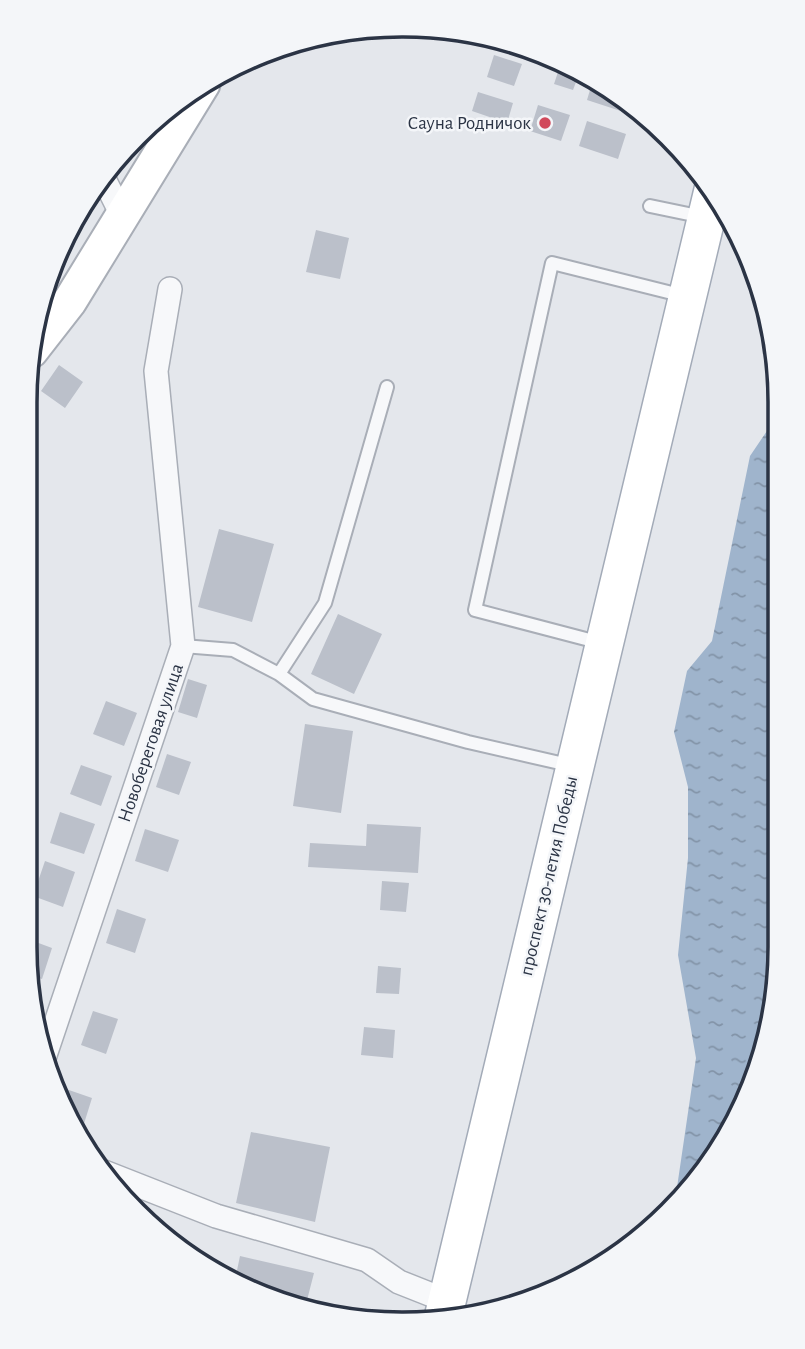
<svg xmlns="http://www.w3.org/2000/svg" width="805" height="1349" font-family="'Alegreya Sans',sans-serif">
  <defs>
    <pattern id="water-ripples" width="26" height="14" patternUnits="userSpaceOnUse" patternTransform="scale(1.75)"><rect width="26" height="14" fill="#9fb4cc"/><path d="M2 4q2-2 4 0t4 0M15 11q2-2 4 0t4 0" fill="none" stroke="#8293a7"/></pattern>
  </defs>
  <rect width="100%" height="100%" fill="#e4e7ec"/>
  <!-- water -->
  <path fill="url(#water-ripples)" d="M776,356L780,377V972L760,1068L717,1157L675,1201L696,1058L678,955L688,858V787L674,732L687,671L712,641L750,456L769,428Z"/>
  <!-- building -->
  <path fill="#bbc0ca" d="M494,55L522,64L514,86L487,77Z
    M560,66L579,74L573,90L554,84Z
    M593,80L613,88L635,108L633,115L587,100Z
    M478,92L513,103L507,123L472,111Z
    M538,105L570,115L561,141L530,131Z
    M587,121L626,134L618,159L579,146Z
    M316,230L349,238L340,279L306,272Z
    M59,365L83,382L65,408L41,391Z
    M219,529L274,544L252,622L198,607Z
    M338,614L382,634L354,694L311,674Z
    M188,679L207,685L197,718L178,712Z
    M106,701L137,713L124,746L93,734Z
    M305,724L353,731L341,813L293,806Z
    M167,754L191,762L179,795L156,787Z
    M81,765L112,776L101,806L70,794Z
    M60,812L95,824L84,854L50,843Z
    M367,824L421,827L418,873L308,867L310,843L366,846Z
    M145,829L179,840L168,872L135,861Z
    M45,861L75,872L63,907L33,896Z
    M382,881L409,883L406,912L380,910Z
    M117,909L146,919L135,953L106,943Z
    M25,938L52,948L42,979L29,975Z
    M378,966L401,968L399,994L376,993Z
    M93,1011L118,1019L106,1054L81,1045Z
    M364,1027L395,1030L393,1058L361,1055Z
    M66,1089L92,1098L82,1130L77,1128L62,1101Z
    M251,1132L330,1147L315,1222L236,1203Z
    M240,1256L314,1273L305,1308L281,1305L235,1280Z"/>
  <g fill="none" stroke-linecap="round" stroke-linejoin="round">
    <defs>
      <path id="service" d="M650,206L703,217
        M601,643L475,610L552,263L684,296
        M183,646L233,650L279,674L313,699L468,742L573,766
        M279,674L325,603L387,387"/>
      <path id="minor" d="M103,177L123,217
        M43,1061L183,646L156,371L170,289
        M99,1170L216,1216L367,1260L399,1282L447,1301"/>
      <path id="secondary" d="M31,351L70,301L203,84"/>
      <path id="primary" d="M443,1318L713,190"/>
    </defs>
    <!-- service casing -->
    <use href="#service" stroke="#a9aeb7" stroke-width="16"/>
    <!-- minor casing -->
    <use href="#minor" stroke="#a9aeb7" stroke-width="26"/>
    <!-- secondary casing -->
    <use href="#secondary" stroke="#a9aeb7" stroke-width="37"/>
    <!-- primary casing -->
    <use href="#primary" stroke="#a3abb8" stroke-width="40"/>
    <!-- service -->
    <use href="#service" stroke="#f7f8fa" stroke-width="12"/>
    <!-- minor -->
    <use href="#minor" stroke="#f7f8fa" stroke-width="23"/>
    <!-- secondary -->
    <use href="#secondary" stroke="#fff" stroke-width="33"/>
    <!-- primary -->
    <use href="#primary" stroke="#fff" stroke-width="37"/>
  </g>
  <!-- markers -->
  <circle fill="#d1495b" stroke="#f4f6f9" stroke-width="2.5" cx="545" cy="123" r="7"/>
  <g text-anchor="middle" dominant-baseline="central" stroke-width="5" stroke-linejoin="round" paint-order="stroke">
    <!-- poi labels -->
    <g font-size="19" fill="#2b3445" stroke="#f4f6f9" text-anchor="end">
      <text x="531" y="123">Сауна Родничок</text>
    </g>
    <!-- street labels -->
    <g font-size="19" fill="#2b3445" stroke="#f4f6f9">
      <text transform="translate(151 743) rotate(-71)">Новобереговая улица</text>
      <text transform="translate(549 876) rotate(-77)">проспект 30-летия Победы</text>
    </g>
  </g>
  <!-- crop -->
  <path d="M0 0H805V1349H0ZM402 37H403A365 365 0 0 1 768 402V947A365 365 0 0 1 403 1312H402A365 365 0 0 1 37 947V402A365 365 0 0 1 402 37Z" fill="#f4f6f9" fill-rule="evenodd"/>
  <path fill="none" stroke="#2b3445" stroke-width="3.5" d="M402 37H403A365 365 0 0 1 768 402V947A365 365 0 0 1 403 1312H402A365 365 0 0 1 37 947V402A365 365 0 0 1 402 37Z"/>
</svg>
